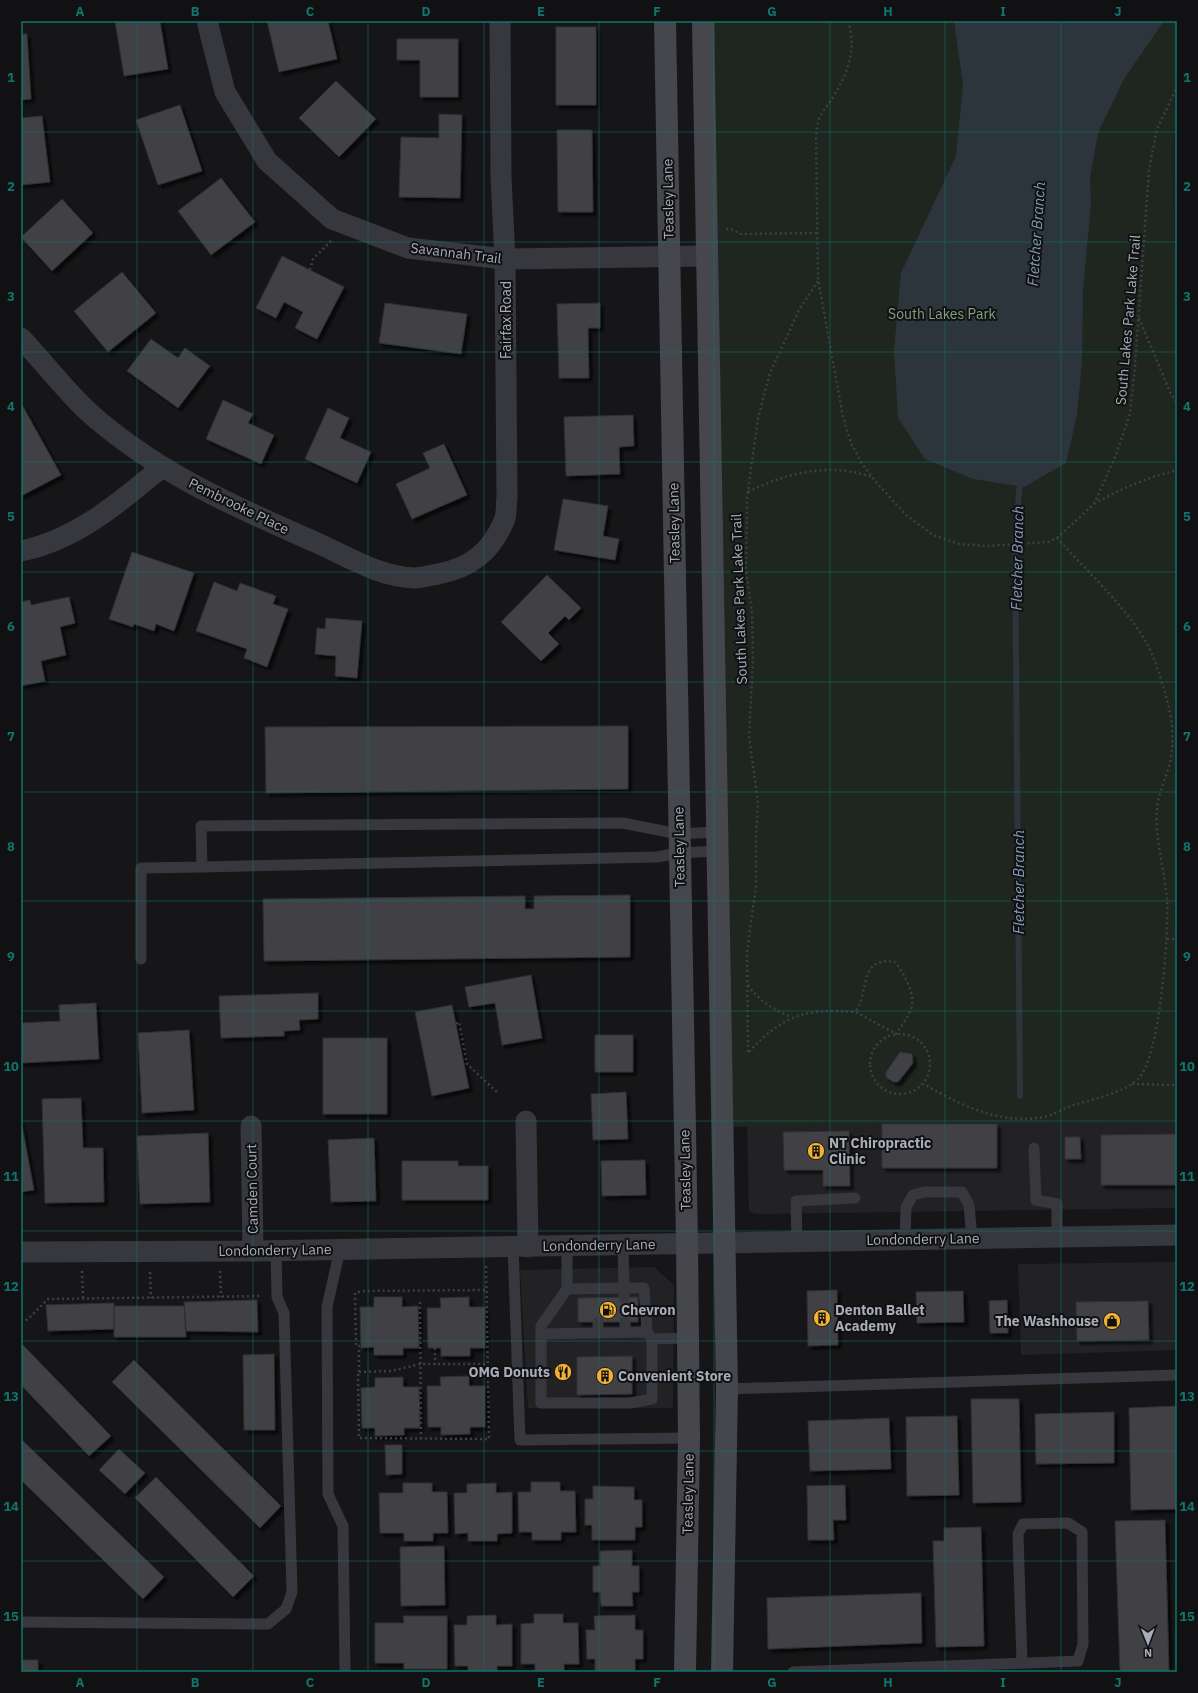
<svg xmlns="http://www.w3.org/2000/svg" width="1198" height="1693" font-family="'IBM Plex Sans',sans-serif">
  <defs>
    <filter id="shadow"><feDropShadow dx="3.5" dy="3.5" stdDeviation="1" flood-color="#0009"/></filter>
  </defs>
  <rect width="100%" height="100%" fill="#161618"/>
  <!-- built -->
  <path fill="#222225" d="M1177,133V315L1172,144Z
    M1177,1121V1208L759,1214L749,1212L747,1126Z
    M1177,1262V1350L1021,1355L1018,1264Z
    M654,1267L674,1285L673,1408H528L520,1270Z"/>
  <!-- green -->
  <path fill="#1e261f" d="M702,21H1177V133L1172,144L1177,315V1121L723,1127Z"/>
  <!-- water -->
  <path fill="#2c353c" d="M954,21H1164L1124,79L1098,133L1090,178L1091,204L1083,290L1082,362L1077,415L1066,463L1024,487L973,479L925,459L898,418L894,350L901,273L956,156L963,85Z"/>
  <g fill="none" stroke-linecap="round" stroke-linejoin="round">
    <!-- stream -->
    <path stroke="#2c353c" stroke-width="6" d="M1020,479L1015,544L1020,1096"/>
  </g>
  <!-- building -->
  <path fill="#404145" stroke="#303034" filter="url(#shadow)" d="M115,21H160L168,69L124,76Z
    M267,21H328L337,59L279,72Z
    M556,27H596V105H556Z
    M21,34H27L31,99L21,100Z
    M397,39H458V97H420V60H397Z
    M336,81L376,119L339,157L299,118Z
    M180,105L202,171L158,185L136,120Z
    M439,114L462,115L460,198L399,197L401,137L439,138Z
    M42,116L50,182L21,185V118Z
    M557,130H592L593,212H558Z
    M221,178L255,222L211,255L178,211Z
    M62,199L93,233L52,271L21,237Z
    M282,256L344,287L317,339L295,328L303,312L284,302L276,318L256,308Z
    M122,272L156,313L108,352L74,311Z
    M385,303L467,314L461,354L379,343Z
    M600,303V328H588L589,378H559L557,304Z
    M151,339L178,358L185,348L210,366L178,408L127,371Z
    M223,400L253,414L248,423L274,435L261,464L206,439Z
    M21,403L61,475L21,496Z
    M328,408L349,418L340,438L371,452L357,483L305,459Z
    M633,415L634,446L619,447L620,474L566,476L564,417Z
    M444,444L467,495L412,519L396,484L430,468L423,453Z
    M563,499L608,506L603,536L619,539L615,560L554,550Z
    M132,552L194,573L174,631L156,624L154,631L134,624L133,627L109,619Z
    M547,575L581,608L569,620L565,616L548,633L559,644L541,661L501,622Z
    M214,582L237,591L240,583L276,596L273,604L288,609L267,667L244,658L247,649L196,631Z
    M69,597L75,623L60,627L66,655L41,661L45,681L21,686V602L30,600L31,605Z
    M326,618L362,621L357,678L335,676L336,656L315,654L317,628L325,629Z
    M628,726V789L266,793L265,727Z
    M630,895V957L264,961L263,899L525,896V909H534V896Z
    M531,975L542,1038L502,1045L495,1003L469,1007L465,987Z
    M318,993V1019L299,1020L300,1030L284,1031V1036L221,1038L219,996Z
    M96,1003L99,1059L21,1063V1023L60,1021L59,1005Z
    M452,1005L469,1088L432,1096L415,1012Z
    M189,1030L194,1110L142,1113L138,1033Z
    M595,1035H633V1072H595Z
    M323,1038H387V1114H323Z
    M900,1052L912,1054L913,1063L898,1082H893L886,1077V1072Z
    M626,1092L628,1139L593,1140L591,1094Z
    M81,1098L83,1148H103L104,1202L45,1203L42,1099Z
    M21,1120L34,1190L21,1192Z
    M882,1124H997V1168H882Z
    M849,1131L850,1186H823V1170H784L783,1132Z
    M208,1133L210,1202L140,1204L137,1136Z
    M1177,1134V1185H1101V1135Z
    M1065,1137H1080L1081,1159H1065Z
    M374,1138L376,1201L331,1202L328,1140Z
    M645,1160L646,1195L602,1196L601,1161Z
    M402,1161H458V1166H488V1200H402Z
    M837,1290L838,1345L808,1346L807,1291Z
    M963,1291L964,1322L917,1323L916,1292Z
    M374,1297H402V1307L418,1306L419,1348H403V1355H374V1347L361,1348L360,1307H374Z
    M469,1297V1307H485V1348H470V1356H441V1348H428L427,1308H441L440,1298Z
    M638,1297V1322H578V1298Z
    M257,1300L258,1332L186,1331L184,1302Z
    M1007,1300L1008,1333H990L989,1301Z
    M1148,1301L1149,1340L1077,1341L1076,1302Z
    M114,1303V1329L48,1331L46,1305Z
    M114,1306H184L186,1337H114Z
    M21,1343L111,1436L89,1456L21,1385Z
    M274,1354L275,1430H244L243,1355Z
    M632,1356V1394L577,1395V1357Z
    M134,1360L281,1506L260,1528L112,1382Z
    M469,1376V1386H485V1427H470V1434L441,1435V1427H428L427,1386H441L440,1377Z
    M403,1377V1387H419L420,1428H404V1435L375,1436V1428H362L361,1388L375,1387V1378Z
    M971,1399H1019L1021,1502L973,1503Z
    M1177,1406V1509L1131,1510L1129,1408Z
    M1114,1412V1463L1036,1464L1035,1414Z
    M957,1416L959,1495L907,1496L906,1417Z
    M889,1418L891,1469L810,1471L808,1421Z
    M21,1439L164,1577L143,1599L21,1480Z
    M385,1445H402V1474L386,1475Z
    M119,1449L145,1473L125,1494L99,1470Z
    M156,1477L254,1576L233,1597L135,1498Z
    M531,1482H560V1491H575L576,1532H561V1540H532V1532H519L518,1492H531Z
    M403,1483H432V1492H447L448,1533H433V1541H404V1533H380L379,1493H403Z
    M496,1483V1493L512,1492V1533L497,1534V1541H468V1533L455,1534L454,1493H467V1484Z
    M845,1485L846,1520H833L834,1540H808L807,1486Z
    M593,1486L634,1487V1500H642V1527H635V1540H592V1525H585V1499H593Z
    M1165,1520L1169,1672H1120L1115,1521Z
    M981,1527L984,1646L936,1647L933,1541H944V1528Z
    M444,1546L445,1605L401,1606L400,1547Z
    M632,1550V1566H639V1592H632L633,1606H601L600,1592H593V1566H600V1551Z
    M921,1593L922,1643L768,1649L767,1598Z
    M534,1614H563V1623H578L579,1664H564V1671L535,1672V1664H521V1624L534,1623Z
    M496,1615V1625L512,1624V1666H497V1672H468V1666H455L454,1625H467V1616Z
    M635,1615V1630H643V1659H635V1672H595V1659H587L586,1630H595L594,1616Z
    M403,1616H447V1669H404V1663H375V1623H404Z
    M21,1660H38V1672H21Z"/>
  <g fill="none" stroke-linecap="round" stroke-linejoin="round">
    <!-- path -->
    <path stroke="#3d3f44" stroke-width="2.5" stroke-dasharray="2 3" stroke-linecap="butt" d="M848,21C857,49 848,73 833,97C829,104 823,110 820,117C817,123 817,130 816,136L818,279L843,417L851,443L862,464L876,482L906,515L933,535L959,544L987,546L1048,542L1057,538C1087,571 1122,603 1145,640C1153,653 1160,676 1164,690C1172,714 1175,738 1170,763C1166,778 1158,794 1157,810C1154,835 1165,872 1167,900C1169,931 1160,1059 1138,1079C1122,1094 1095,1098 1074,1105C1064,1108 1054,1115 1044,1117C1000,1125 960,1105 924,1084
      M726,229H731L741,234L819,233
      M310,270L313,259L331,241
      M1139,318L1170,392L1177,403
      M748,492C786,473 830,462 871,477
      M1094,504C1121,488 1147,478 1177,470
      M1057,538L1094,504L1116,455L1130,414L1135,366L1149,170L1157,129L1177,87
      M1167,939H1177
      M748,985C759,1001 774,1010 791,1017
      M447,1028L459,1022L467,1064L499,1094
      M870 1064a30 30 0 1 1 60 0a30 30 0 1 1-60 0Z
      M748,1052L747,952L756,886V834L758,802L749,737L753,660L752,612L746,571L747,498L758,418L770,373L799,310L818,281
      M749,1052C783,1015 806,1008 855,1012H856L896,1034C901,1026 908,1018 911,1009C916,994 904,974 895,962C858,956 870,992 855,1012
      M1132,1084L1177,1085
      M486,1266L489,1439L359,1438L358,1372L391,1371L421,1364H488
      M82,1271L83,1299
      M220,1271L221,1297
      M150,1272L151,1298
      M420,1302L421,1439
      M21,1322L28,1319L48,1299L262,1296
      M435,1348V1364
      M359,1372V1346H356L355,1293L362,1291L486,1290"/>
    <!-- service -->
    <path stroke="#37383d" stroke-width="11" d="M717,832L678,834L623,823L201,826L202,867L657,857L679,853L717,851
      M141,959V868L202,867
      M1034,1148L1036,1200L1057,1204V1237
      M905,1239L906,1207L913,1195L924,1192H962L969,1205L972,1238
      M797,1241L796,1201L855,1198
      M513,1246L520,1440L689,1438
      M567,1246V1289L541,1326V1403H630L652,1399V1339
      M340,1249L327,1307L328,1494L343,1526L345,1672
      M567,1289L624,1288L623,1245
      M624,1298V1288H644L647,1332
      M598,1322V1333
      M625,1332V1322
      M541,1334L647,1332L652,1339L687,1338
      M727,1389L1177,1375
      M21,1622L268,1624L286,1609L292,1592L284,1313L277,1297L276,1251
      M793,1672L1078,1661L1083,1644L1082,1532L1068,1523L1023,1524L1018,1534L1022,1663"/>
    <!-- minor -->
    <path stroke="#37383d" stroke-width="21" d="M207,21L225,92L267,161L332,219L408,248L505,259L706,256
      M21,338C47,366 71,398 100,422C166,477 238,508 315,542C349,557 377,576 414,578C422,578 431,575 438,574C470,568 491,552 504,521C507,515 506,505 507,497L505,259L501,177L500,21
      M21,551C76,540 120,502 162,467
      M526,1121L528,1247
      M251,1126L253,1251
      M21,1252L253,1251L1177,1235"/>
    <!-- secondary -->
    <path stroke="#45474d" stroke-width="22" d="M665,21L687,1243L689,1438L685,1672
      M703,21L727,1389L722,1672"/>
  </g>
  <!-- grid -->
  <path fill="none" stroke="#0f766e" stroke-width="1" stroke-opacity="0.55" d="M137,21V1672M253,21V1672M368,21V1672M484,21V1672M599,21V1672M714,21V1672M830,21V1672M945,21V1672M1061,21V1672M21,132H1177M21,242H1177M21,352H1177M21,462H1177M21,572H1177M21,682H1177M21,792H1177M21,901H1177M21,1011H1177M21,1121H1177M21,1231H1177M21,1341H1177M21,1451H1177M21,1561H1177"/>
  <!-- icons -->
  <defs>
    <symbol id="building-disc" viewBox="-11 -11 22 22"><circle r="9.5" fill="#f2b134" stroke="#111113"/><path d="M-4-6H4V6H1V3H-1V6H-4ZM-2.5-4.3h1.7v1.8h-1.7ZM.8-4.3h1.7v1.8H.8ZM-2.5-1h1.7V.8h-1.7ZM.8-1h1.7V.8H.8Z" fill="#111"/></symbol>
    <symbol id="fuel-disc" viewBox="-11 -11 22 22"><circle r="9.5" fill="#f2b134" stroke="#111113"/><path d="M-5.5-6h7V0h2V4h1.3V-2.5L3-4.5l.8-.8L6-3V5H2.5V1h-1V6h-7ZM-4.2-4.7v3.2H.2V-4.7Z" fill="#111"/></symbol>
    <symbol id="shop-disc" viewBox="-11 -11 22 22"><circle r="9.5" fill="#f2b134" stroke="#111113"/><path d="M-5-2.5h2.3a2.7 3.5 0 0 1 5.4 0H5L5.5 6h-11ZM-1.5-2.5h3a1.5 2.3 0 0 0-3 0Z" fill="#111"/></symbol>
    <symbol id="restaurant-disc" viewBox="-11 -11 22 22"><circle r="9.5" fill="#f2b134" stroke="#111113"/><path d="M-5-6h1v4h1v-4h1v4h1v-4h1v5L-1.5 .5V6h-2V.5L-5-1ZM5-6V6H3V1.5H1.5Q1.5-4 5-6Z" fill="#111"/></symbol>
  </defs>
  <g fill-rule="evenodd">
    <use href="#building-disc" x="806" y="1141" width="20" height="20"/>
    <use href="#fuel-disc" x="598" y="1300" width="20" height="20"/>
    <use href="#building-disc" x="812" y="1308" width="20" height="20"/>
    <use href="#shop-disc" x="1102" y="1311" width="20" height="20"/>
    <use href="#restaurant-disc" x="553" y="1362" width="20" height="20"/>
    <use href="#building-disc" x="595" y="1366" width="20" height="20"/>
  </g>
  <g text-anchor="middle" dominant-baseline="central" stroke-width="4" stroke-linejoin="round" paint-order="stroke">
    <!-- street labels -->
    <g font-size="14" fill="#a8adb8" stroke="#111113">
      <text transform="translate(668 199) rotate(-91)">Teasley Lane</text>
      <text transform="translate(456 253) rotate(7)">Savannah Trail</text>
      <text transform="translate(506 320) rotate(-90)">Fairfax Road</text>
      <text transform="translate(1128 320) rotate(-85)">South Lakes Park Lake Trail</text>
      <text transform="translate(239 506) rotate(26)">Pembrooke Place</text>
      <text transform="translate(674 523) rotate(-91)">Teasley Lane</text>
      <text transform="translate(739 599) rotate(-92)">South Lakes Park Lake Trail</text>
      <text transform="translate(679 847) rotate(-91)">Teasley Lane</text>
      <text transform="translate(685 1170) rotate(-91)">Teasley Lane</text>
      <text transform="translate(252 1189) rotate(-91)">Camden Court</text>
      <text transform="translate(923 1239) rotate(-1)">Londonderry Lane</text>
      <text transform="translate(599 1245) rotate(-1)">Londonderry Lane</text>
      <text transform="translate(275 1250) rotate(-1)">Londonderry Lane</text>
      <text transform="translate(688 1494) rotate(-89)">Teasley Lane</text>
    </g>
    <!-- park labels -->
    <g font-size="14" fill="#7fa381" stroke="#111113">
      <text x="942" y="314">South Lakes Park</text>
    </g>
    <!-- poi labels -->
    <g font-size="14" font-weight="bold" fill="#a8adb8" stroke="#111113" text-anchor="start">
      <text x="829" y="1143">NT Chiropractic<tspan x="829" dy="16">Clinic</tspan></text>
      <text x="621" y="1310">Chevron</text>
      <text x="835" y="1310">Denton Ballet<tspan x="835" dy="16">Academy</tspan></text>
      <text x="1099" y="1321" text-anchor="end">The Washhouse</text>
      <text x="550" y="1372" text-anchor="end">OMG Donuts</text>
      <text x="618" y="1376">Convenient Store</text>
    </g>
    <!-- water labels -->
    <g font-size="15" font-style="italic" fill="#7f9bb3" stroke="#111113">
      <text transform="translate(1036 234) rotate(-86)">Fletcher Branch</text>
      <text transform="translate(1017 558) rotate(-89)">Fletcher Branch</text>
      <text transform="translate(1018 882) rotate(-90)">Fletcher Branch</text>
    </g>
  </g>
  <!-- border -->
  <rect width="1198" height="1693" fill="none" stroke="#111113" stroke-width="44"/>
  <!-- north arrow -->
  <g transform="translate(1148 1643) rotate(179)" stroke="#111113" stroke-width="3" paint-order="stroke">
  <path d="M0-3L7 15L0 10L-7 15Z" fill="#a8adb8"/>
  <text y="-6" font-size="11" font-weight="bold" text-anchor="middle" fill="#a8adb8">N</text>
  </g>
  <rect x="22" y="22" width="1154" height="1649" fill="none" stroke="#0f766e" stroke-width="1.5"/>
  <g font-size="13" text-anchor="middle" font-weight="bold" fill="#0f766e">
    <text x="80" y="16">A</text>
    <text x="195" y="16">B</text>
    <text x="310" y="16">C</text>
    <text x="426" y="16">D</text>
    <text x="541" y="16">E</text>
    <text x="657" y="16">F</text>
    <text x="772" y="16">G</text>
    <text x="888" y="16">H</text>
    <text x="1003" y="16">I</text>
    <text x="1118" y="16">J</text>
    <text x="11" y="82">1</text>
    <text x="1187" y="82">1</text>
    <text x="11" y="191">2</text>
    <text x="1187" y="191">2</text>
    <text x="11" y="301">3</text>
    <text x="1187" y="301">3</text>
    <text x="11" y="411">4</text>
    <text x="1187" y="411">4</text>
    <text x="11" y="521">5</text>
    <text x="1187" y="521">5</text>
    <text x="11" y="631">6</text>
    <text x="1187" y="631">6</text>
    <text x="11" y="741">7</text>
    <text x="1187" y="741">7</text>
    <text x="11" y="851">8</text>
    <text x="1187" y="851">8</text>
    <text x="11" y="961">9</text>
    <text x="1187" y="961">9</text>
    <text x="11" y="1071">10</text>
    <text x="1187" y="1071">10</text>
    <text x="11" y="1181">11</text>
    <text x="1187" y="1181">11</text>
    <text x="11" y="1291">12</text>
    <text x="1187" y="1291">12</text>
    <text x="11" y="1401">13</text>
    <text x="1187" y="1401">13</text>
    <text x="11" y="1511">14</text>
    <text x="1187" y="1511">14</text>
    <text x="11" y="1621">15</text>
    <text x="1187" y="1621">15</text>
    <text x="80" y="1687">A</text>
    <text x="195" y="1687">B</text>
    <text x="310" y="1687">C</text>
    <text x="426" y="1687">D</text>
    <text x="541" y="1687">E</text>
    <text x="657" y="1687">F</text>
    <text x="772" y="1687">G</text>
    <text x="888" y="1687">H</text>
    <text x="1003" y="1687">I</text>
    <text x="1118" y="1687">J</text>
  </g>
</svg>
